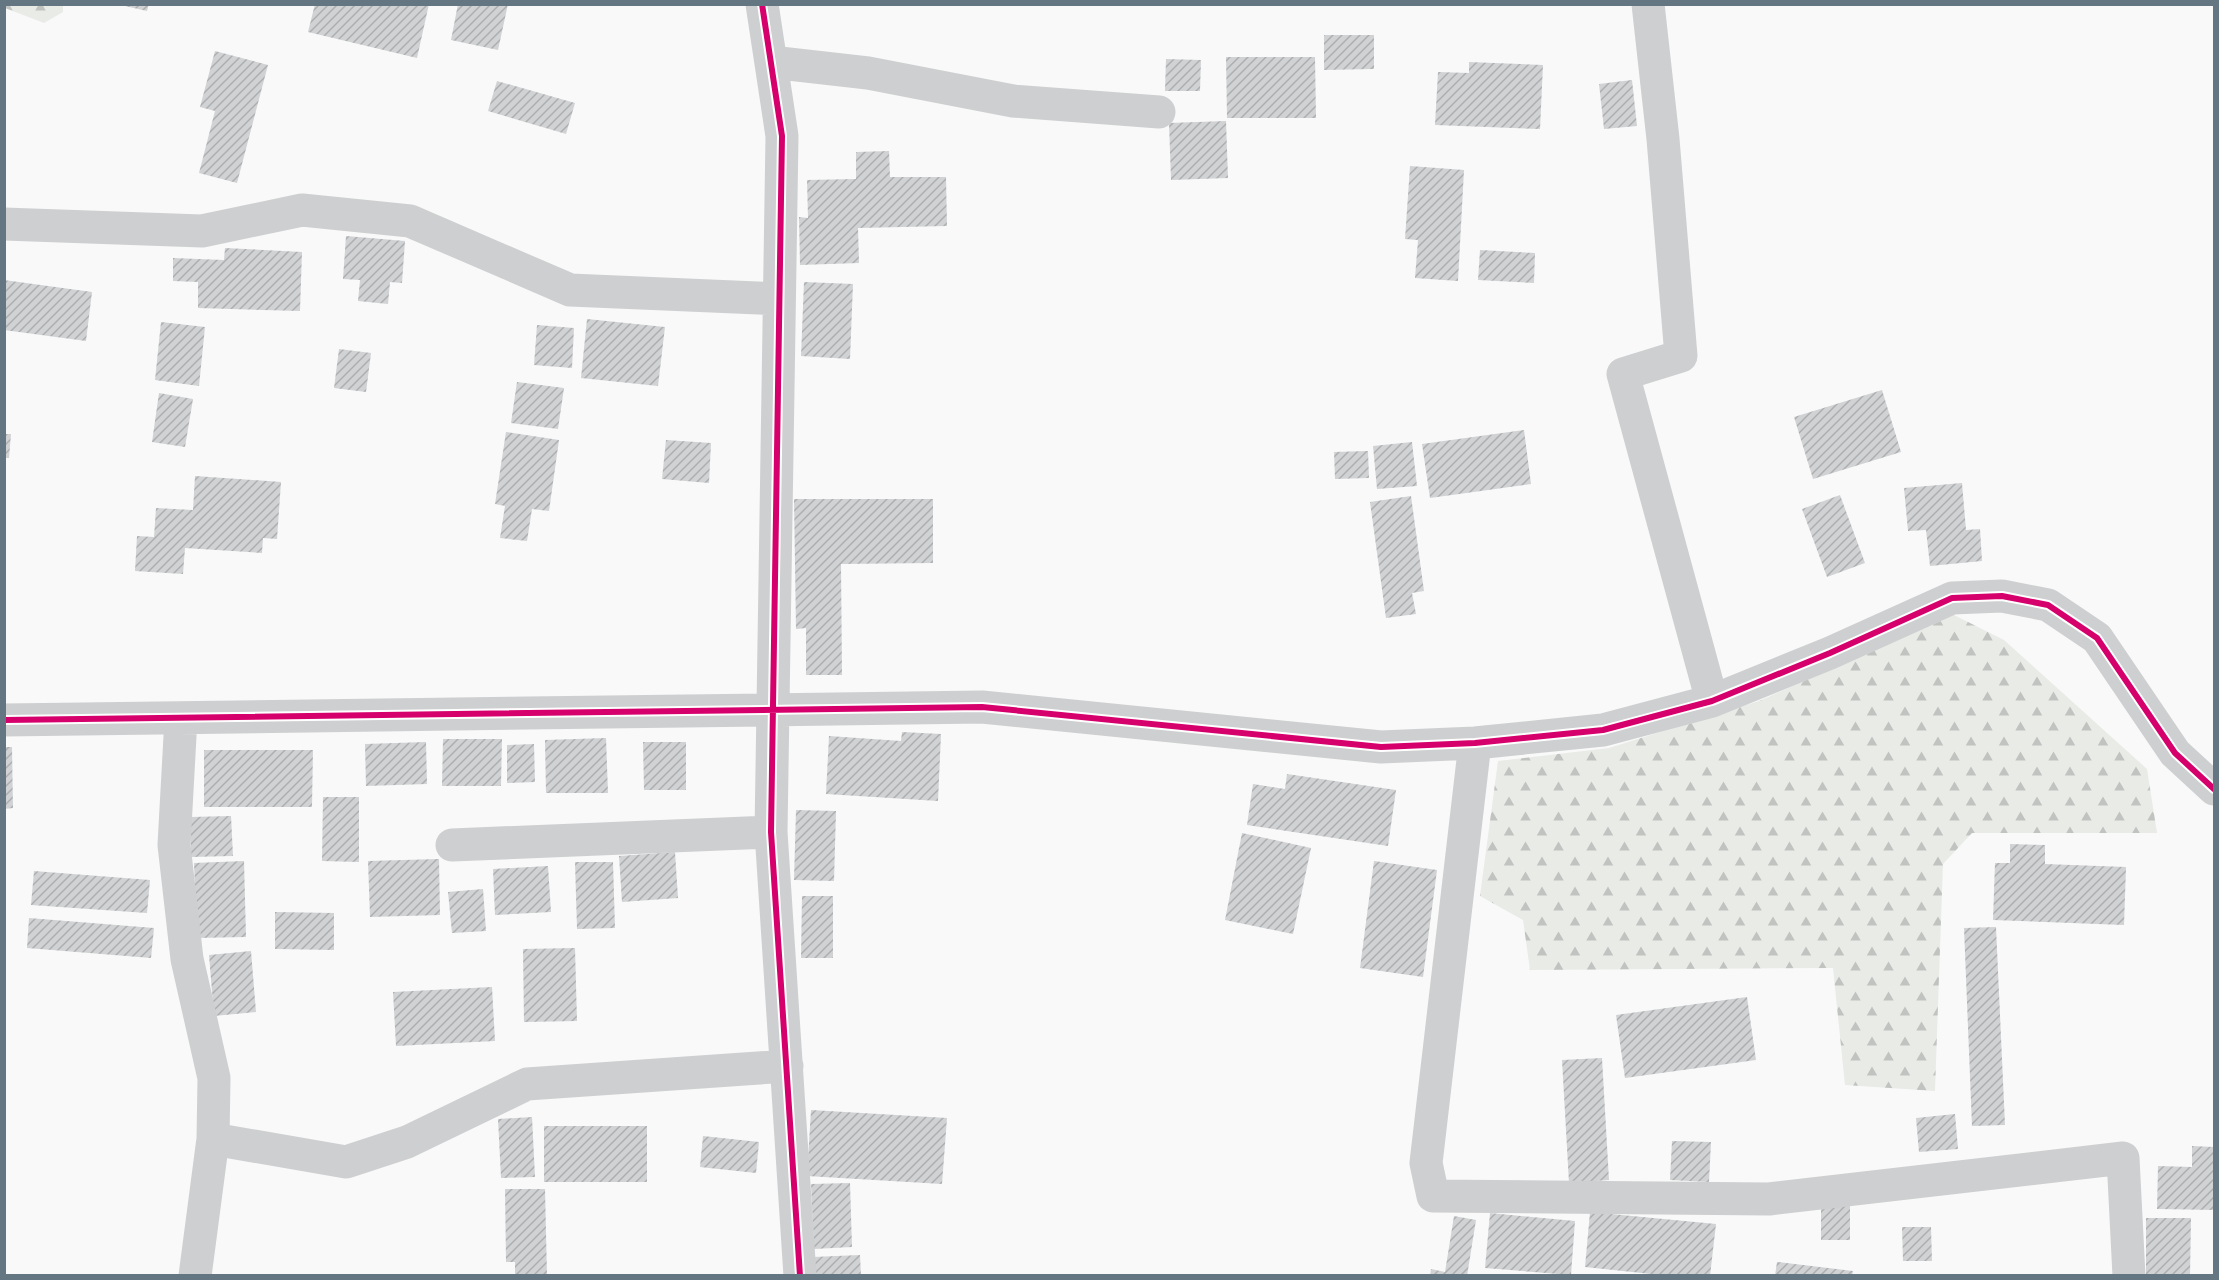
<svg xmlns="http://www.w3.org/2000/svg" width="2219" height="1280" font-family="Helvetica,sans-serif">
  <defs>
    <pattern id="forest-firs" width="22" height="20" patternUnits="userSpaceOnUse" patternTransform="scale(1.5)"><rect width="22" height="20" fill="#e8ebe6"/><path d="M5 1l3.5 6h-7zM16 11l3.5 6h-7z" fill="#c0c3c0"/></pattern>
    <pattern id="building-hatch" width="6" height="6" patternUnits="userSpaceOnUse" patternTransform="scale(1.5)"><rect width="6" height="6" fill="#d0d2d3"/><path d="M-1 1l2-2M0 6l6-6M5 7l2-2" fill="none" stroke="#acafb1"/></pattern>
  </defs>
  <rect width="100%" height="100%" fill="#f9f9f9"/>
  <!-- forest -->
  <path fill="url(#forest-firs)" d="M4,5H63V12L44,23L5,8Z
    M1954,615L2004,640L2147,769L2157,833H1972L1943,864L1935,1091L1845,1085L1833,968L1530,970L1523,920L1480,896L1498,761L1609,748L1759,701Z"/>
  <!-- building -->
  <path fill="url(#building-hatch)" d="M116,4H149L147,11Z
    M315,4H429L417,58L308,32Z
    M458,4H508L498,50L451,40Z
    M1324,35H1374V69L1324,70Z
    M215,51L268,65L237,183L199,173L215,111L200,107Z
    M1226,57H1315L1316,118H1227Z
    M1166,59L1201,60L1200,91H1165Z
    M1469,62L1543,65L1540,129L1435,125L1438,72L1469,73Z
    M1632,80L1637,126L1604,129L1599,84Z
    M497,81L575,103L566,134L488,111Z
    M1226,121L1228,178L1171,180L1169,123Z
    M889,151L890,177H946L947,226L858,228L859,263L800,265L799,217L808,218L807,180L856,179V152Z
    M1410,166L1464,170L1458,281L1415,278L1418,240L1405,239Z
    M346,236L405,241L402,283L390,282L388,304L358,301L360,280L343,279Z
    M225,248L302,252L300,311L198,308V282L173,281V258L224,260Z
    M1480,250L1535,253L1534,283L1478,280Z
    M4,280L92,292L86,341L4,330Z
    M804,282L853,284L850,359L801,356Z
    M587,319L665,327L658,386L581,378Z
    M161,322L205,327L199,386L155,380Z
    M537,325L574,328L572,368L534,365Z
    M339,349L371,353L366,392L334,388Z
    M517,382L564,388L558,429L511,423Z
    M1882,390L1901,452L1813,479L1794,417Z
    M159,393L193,399L185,447L152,442Z
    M1524,430L1531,484L1430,498L1422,444Z
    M506,432L559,440L549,511L532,509L527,541L500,538L505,506L495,504Z
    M4,434H11L9,458H4Z
    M666,440L711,443L709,483L662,479Z
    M1412,442L1417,486L1377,489L1373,446Z
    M1368,451L1369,478L1335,479L1334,452Z
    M195,476L281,482L277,539L263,538L262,553L185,548L183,574L135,571L137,536L154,537L156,508L193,510Z
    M1962,483L1966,530L1980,529L1982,561L1930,566L1926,530L1908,531L1904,488Z
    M1840,495L1865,563L1827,577L1802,509Z
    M1411,496L1424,591L1412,593L1416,614L1386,618L1370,502Z
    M794,499H933V563L841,564L842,675H806V628L796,629Z
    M902,732L941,734L938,801L826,794L829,736L901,741Z
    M606,738L608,793H546L545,740Z
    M443,739H502L501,786H442Z
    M426,742L427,784L366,786L365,744Z
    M643,742H686V790H644Z
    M534,744L535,782L507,783V745Z
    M4,747H12L13,808L4,809Z
    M204,750H313L312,807H204Z
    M1287,774L1396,790L1388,846L1247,825L1253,784L1285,789Z
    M323,797H359V862L322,861Z
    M796,810L836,811L834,881L794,880Z
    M231,816L233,856L191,857L190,817Z
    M1242,833L1311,848L1293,934L1225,920Z
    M2010,844L2045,845V864L2126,867L2124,925L1993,920L1995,863H2010Z
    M675,852L678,898L622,902L619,856Z
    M439,859L440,915L370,917L368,861Z
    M244,861L246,937L197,938L194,863Z
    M1374,861L1437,870L1423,977L1360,968Z
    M575,862H613L615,928L577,929Z
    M548,866L551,912L495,915L493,869Z
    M34,871L150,880L147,913L31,905Z
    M483,889L486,931L452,933L448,892Z
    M802,896H833V958H801Z
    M275,912L334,913V950L275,949Z
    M29,918L154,928L151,958L27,948Z
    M1996,927L2005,1125L1972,1126L1964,928Z
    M575,948L577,1021L524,1022L523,949Z
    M251,951L256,1012L214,1016L209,955Z
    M492,987L495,1041L396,1046L393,992Z
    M1747,997L1756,1060L1625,1078L1616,1015Z
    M1602,1058L1609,1180L1569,1183L1562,1060Z
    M811,1110L947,1118L942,1184L807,1176Z
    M1955,1114L1958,1149L1919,1152L1916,1118Z
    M532,1117L535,1177L501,1178L498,1119Z
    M544,1126H647V1182H544Z
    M703,1136L759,1142L756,1173L700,1167Z
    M1672,1141L1711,1142L1709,1182L1670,1180Z
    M2192,1146L2214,1147V1210L2157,1209L2158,1166L2192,1167Z
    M850,1183L852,1247L814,1249L811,1184Z
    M505,1189H545L547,1276H515V1262H506Z
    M1821,1206H1850V1240H1821Z
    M1590,1212L1716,1224L1710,1276H1670L1585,1267Z
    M1490,1213L1575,1221L1571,1275L1485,1268Z
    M1454,1216L1476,1220L1467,1276H1430L1431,1269L1445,1272Z
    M2146,1218H2191L2190,1276H2146Z
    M1902,1227H1931L1932,1261H1903Z
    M860,1255L861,1276H814L813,1257Z
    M1777,1262L1853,1271L1852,1276H1775Z"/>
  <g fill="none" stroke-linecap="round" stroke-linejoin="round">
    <!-- minor -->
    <path stroke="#cecfd0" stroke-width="33" d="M762,4L782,136L771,832L800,1276
      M1648,4L1663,139L1681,356L1623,374L1712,701
      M771,62L868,73L1013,101L1159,112
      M4,224L202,231L302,210L410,221L570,290L779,299
      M181,718L174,845L187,959L214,1078L213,1139L195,1276
      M4,720L982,707L1381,747L1475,743L1603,730L1712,701L1830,653L1952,598L2002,596L2048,605L2097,638L2175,753L2214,789
      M1475,743L1426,1163L1433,1196L1769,1199L2123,1158L2129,1276
      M452,845L771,832
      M213,1139L346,1162L407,1142L527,1084L787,1066"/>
    <defs>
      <path id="cycleway" d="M762,4L782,136L771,832L800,1276
        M4,720L982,707L1381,747L1475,743L1603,730L1712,701L1830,653L1952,598L2002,596L2048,605L2097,638L2175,753L2214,789"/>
    </defs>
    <!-- cycleway casing -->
    <use href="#cycleway" stroke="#fff" stroke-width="10"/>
    <!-- cycleway -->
    <use href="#cycleway" stroke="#d6006c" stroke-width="6"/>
  </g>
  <!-- border -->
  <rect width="2219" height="1280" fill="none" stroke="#657683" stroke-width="12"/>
</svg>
